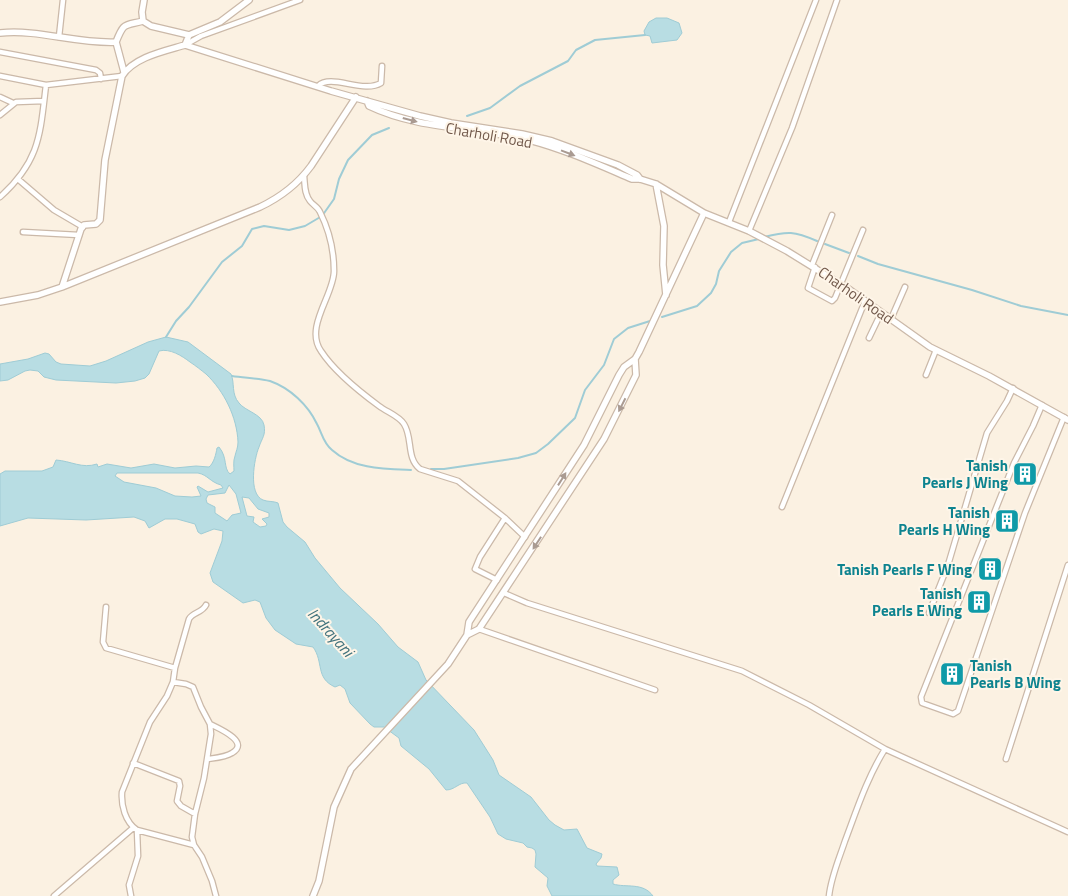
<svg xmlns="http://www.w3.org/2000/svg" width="1068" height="896" font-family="'Titillium Web',sans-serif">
  <rect width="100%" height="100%" fill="#fbf1e2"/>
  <!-- water -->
  <path fill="#b8dde3" stroke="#9fccd5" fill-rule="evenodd" d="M656,18H667L679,23L682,33L677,40L652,43L650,36L645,35L644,31L649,22Z
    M166,337L188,342L231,374C235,383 231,394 239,403C245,411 262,414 264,425C266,435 262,438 259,447C254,459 248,494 263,500C268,502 274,501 278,503L283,522L287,527L305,542L315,558L340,588L378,624L398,647L418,662L426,680L474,730L493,760L499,775L531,797L549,820L555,825L564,830L577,829L587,848L602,854L601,858L596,864L597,866L617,867L619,875L613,880V884C626,888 643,882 653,896H552L547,886L548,878L535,867L536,854L535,850L532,848L527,847L523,843L506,839L498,834L490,817L467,783C459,782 455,790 446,790L429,769L401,746L399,738L384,727H374L370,724L350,703L345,689L340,685L335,687C315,678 324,662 313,647L296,644L275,630L266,618L260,602L255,600L243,603L213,582L210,573L222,541L223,531L214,529L201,534L198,532L195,524L177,519H165L149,528L145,521L134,517L86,520L28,518L0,526V474L5,471H42L53,467L56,460C71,461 82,469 97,464L98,467L107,464L131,468L154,464L175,468L196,466L209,467C214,463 216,454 217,448L219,447C228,458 223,468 230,474L234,471C234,467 233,461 235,456C236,451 238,448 238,442C237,417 224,391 206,374C201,370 196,366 190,362C182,356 170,348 159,351L149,374L145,378L135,381L116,383L56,380L44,377L38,371L30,370L25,371L8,380L0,381V364L28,359L45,353L49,354L56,362L61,364L90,366L106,361L148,342ZM117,473H198C208,475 210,482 221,485L223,488L208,492L198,486L197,487L201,496L192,497L175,496L156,488L124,482L115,476ZM229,485L236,494L241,513L232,515L227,521L215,513V507L207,503L206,499L208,495L225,493ZM242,497L249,498L258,509L269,513V517L262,519L267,524L266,526L260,527L253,522L254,517L247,516Z"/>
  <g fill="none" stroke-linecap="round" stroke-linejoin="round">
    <!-- stream -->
    <path stroke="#9fccd5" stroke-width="2" d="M467,116L490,108L520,86L568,61L576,50L595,40L645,35
      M764,237C788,231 794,231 817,241
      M825,244L849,253
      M858,256L878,264L972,290L1021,306L1068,315
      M662,317L697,306L711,293L716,284L719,271L731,252L742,243L759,239
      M166,337L176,321L189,307L222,262L242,246L252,229L264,226L289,230L305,226L322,216L334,199L339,179L348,160L372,135L389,128
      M232,376C244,378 258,378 270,381C290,388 308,405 317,424C322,433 323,443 332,450C353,469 384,469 411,470
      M431,469H444L518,458L536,453L548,444L575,418L585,390L604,365L614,339L628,328L650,321"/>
    <defs>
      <path id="minor" d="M59,37L63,0
        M185,45L201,36L300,0
        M0,52L96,70L100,73L101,79
        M0,76L46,85L122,76
        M318,86C331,73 363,94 381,83L382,66
        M0,97L13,103
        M0,115L16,102L44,101
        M304,176C305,184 304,194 310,201C313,205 318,207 320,212C329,230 334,251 334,271C334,295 304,327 321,351C334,371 360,392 379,406C387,412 399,416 404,424C413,438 406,458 420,469L458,481L505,518L525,537
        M19,180L54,210L83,227
        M0,197C40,161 40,135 46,85
        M729,222L816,0
        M749,231L792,128L837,0
        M23,232L79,235
        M812,265L832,215
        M815,267L808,288L832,301L835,298L863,230
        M891,319L905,287
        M869,338L881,313
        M926,375L936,350
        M1042,405L1033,426L1014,463L921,697L922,703L953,714L958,711L1025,513L1064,417
        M782,507L865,301
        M497,580L475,569L480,557L505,518
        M504,593L527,603L742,671L809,705L885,749
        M106,607L103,642L106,648L175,668
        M929,613L948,565L987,433L1007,401L1013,388
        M479,629L655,690
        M173,682L186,684L193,687L201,707L210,724L211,734L204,778L195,814L192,837L194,845L202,857L212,881L216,896
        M208,759C215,758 226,757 232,753C251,742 218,728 210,724
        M1006,759L1068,565
        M133,763L179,781L180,786L177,801L181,806L195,814
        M194,845L137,830C125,822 121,805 122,792L150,722L167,696L173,682L175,668L189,619C193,612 202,613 206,605
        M54,896L133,828
        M131,896L129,885L138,856L137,830
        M829,896C831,877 839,859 845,841C857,809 867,778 885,749L1068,832"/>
      <path id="tertiary" d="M143,21L142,12L144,0
        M0,33C39,29 77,44 116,42L124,72
        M116,42C124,22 124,26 143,21L151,26L189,35
        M185,45L331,91L420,116L451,123L522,134L552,141L618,165L637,175L640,179
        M185,45L189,35L220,22L249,0
        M367,101L369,106C419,130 476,127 529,140C564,149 599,165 632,179H640L656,184L704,213L749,231L787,251L850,290L930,347L989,376L1068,420
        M656,184L664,226L663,265L666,295
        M62,287L81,229L84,225L96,224L100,220L105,160L122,76C134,57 165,51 185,45
        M0,302L38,295L62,287L260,207C281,197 297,185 311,166L356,97
        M467,635L479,629L604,439L636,375L635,359
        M313,896L319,881L334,807L351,769L448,664L467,635L469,622L584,445L619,375L624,367L635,359L639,352L704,213"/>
    </defs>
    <!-- minor casing -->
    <use href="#minor" stroke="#cbb9a9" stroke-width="7"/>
    <!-- tertiary casing -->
    <use href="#tertiary" stroke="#cbb9a9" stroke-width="8"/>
    <!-- minor -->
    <use href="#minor" stroke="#fff" stroke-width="4.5"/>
    <!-- tertiary -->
    <use href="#tertiary" stroke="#fff" stroke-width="5.5"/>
  </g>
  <!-- one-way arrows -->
  <defs><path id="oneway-solid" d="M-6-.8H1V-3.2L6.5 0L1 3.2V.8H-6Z" transform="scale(1.25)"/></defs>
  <g fill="#aa9b92">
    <use href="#oneway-solid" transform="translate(410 120) rotate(15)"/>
    <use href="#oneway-solid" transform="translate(568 153) rotate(21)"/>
    <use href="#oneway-solid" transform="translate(622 405) rotate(117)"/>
    <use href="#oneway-solid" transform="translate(562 479) rotate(-58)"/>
    <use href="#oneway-solid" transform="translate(537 543) rotate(123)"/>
  </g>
  <!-- icons -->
  <defs>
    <symbol id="building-square" viewBox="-11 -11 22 22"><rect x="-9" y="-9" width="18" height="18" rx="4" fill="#0f9aa8" stroke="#fef5e8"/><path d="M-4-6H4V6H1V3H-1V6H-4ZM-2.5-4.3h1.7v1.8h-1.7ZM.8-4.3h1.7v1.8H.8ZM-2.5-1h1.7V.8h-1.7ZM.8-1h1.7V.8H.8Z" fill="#fff"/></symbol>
  </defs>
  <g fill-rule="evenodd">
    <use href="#building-square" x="1011" y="460" width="28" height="28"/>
    <use href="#building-square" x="993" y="507" width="28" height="28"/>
    <use href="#building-square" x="976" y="555" width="28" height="28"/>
    <use href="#building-square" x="965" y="588" width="28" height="28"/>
    <use href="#building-square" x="938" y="660" width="28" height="28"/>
  </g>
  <g text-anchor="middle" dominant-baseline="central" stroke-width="4" stroke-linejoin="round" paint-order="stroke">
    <!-- street labels -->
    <g font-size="15" fill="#71584a" stroke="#fef5e8">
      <text transform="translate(489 135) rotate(10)">Charholi Road</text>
      <text transform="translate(856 295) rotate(35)">Charholi Road</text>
    </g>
    <!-- culture labels -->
    <g font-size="15" font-weight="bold" fill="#0d838f" stroke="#fef5e8" text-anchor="end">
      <text x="1008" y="465">Tanish<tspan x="1008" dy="17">Pearls J Wing</tspan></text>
      <text x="990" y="512">Tanish<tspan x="990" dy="17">Pearls H Wing</tspan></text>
      <text x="972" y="569">Tanish Pearls F Wing</text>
      <text x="962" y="593">Tanish<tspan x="962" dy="17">Pearls E Wing</tspan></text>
      <text x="970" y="665" text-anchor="start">Tanish<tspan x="970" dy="17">Pearls B Wing</tspan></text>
    </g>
    <!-- water labels -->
    <g font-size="16" font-style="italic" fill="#42737d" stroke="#fef5e8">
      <text transform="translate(331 632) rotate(48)">Indrayani</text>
    </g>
  </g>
</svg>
